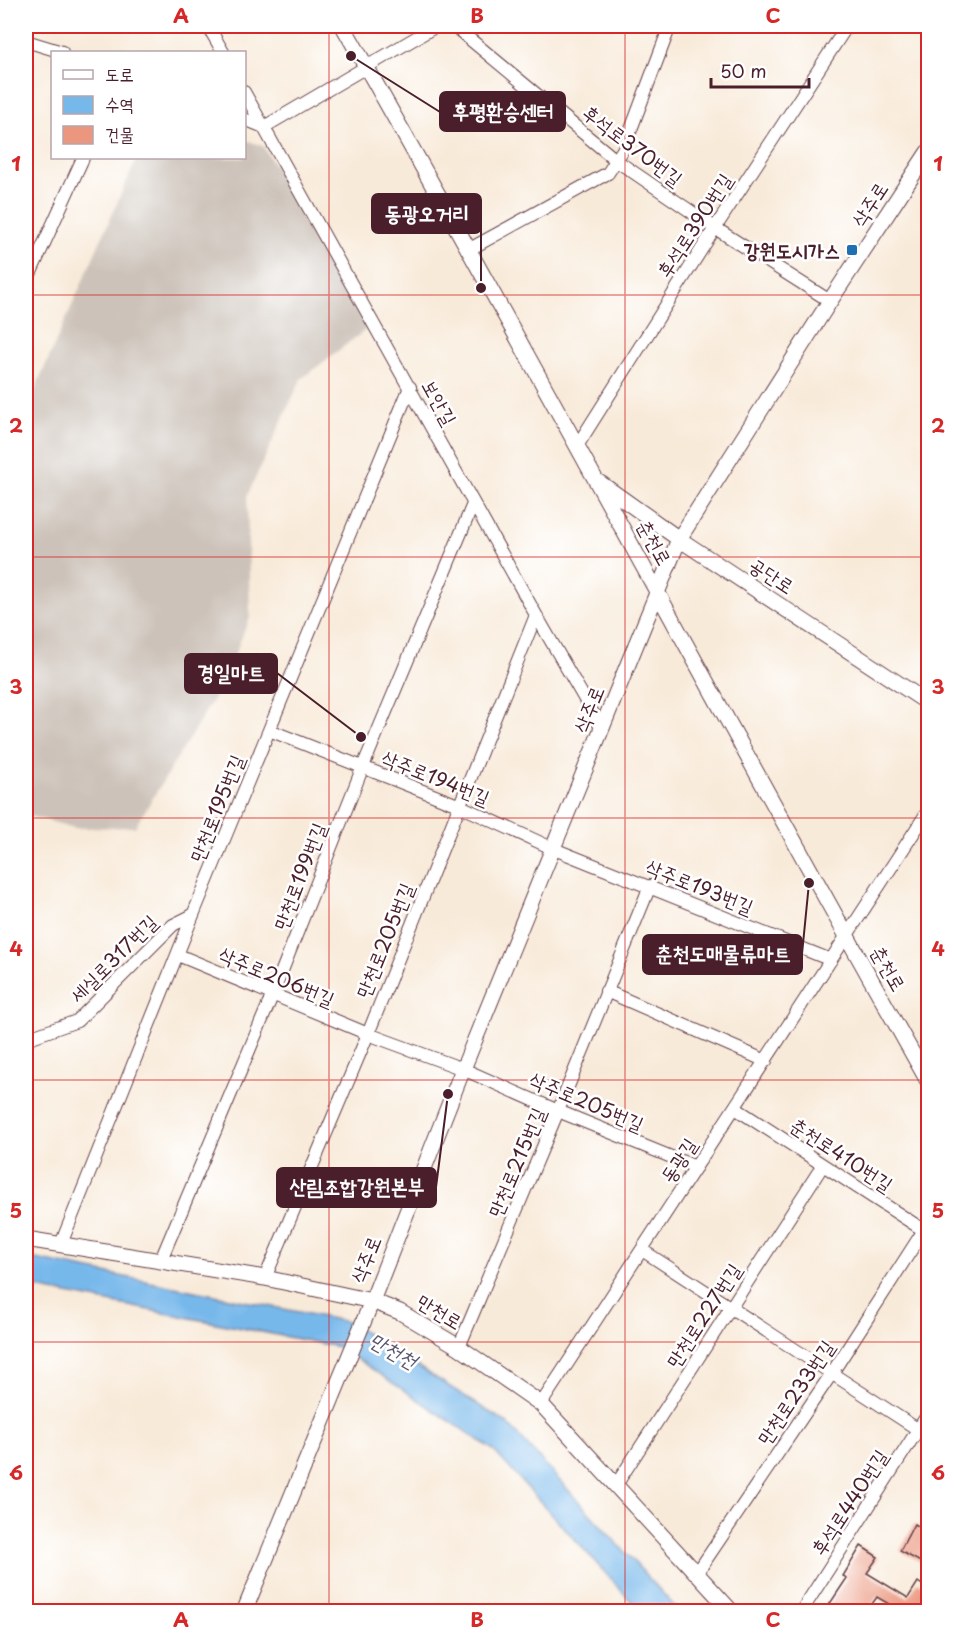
<svg xmlns="http://www.w3.org/2000/svg" width="954" height="1637" font-family="'Playpen Sans','Poor Story',sans-serif">
  <rect width="100%" height="100%" fill="#fff"/>
  <filter id="ink" filterUnits="userSpaceOnUse"><feTurbulence type="fractalNoise" baseFrequency=".0167" numOctaves="2"/><feDisplacementMap in="SourceGraphic" scale="12" xChannelSelector="R" yChannelSelector="G"/><feConvolveMatrix kernelMatrix="1 2 1 2 8 2 1 2 1" color-interpolation-filters="sRGB"/></filter>
  <filter id="wash" filterUnits="userSpaceOnUse"><feTurbulence type="fractalNoise" baseFrequency=".008" numOctaves="4" result="noise"/><feDisplacementMap in="SourceGraphic" scale="24" xChannelSelector="R" yChannelSelector="G"/><feGaussianBlur stdDeviation="1.35" result="paint"/><feColorMatrix in="noise" values="0 0 0 0 0 0 0 0 0 0 0 0 0 0 0 0 0 1.4 0 .05"/><feComposite in="paint" operator="in"/></filter>
  <g filter="url(#wash)">
    <rect width="100%" height="100%" fill="#f8ead9"/>
    <!-- industrial -->
    <path fill="#ccc2b9" d="M245,140L263,146L368,328L301,379L247,496L250,617L223,683L135,827L75,828L26,815V410L137,158H244Z"/>
    <!-- water -->
    <path fill="#77b8eb" stroke="#606c8b" stroke-width="1.5" d="M26,1257L348,1322L507,1423L679,1611H640L493,1450L339,1347L26,1286Z"/>
    <g id="blocks">
      <!-- building -->
      <path fill="#eb967e" d="M914,1524L928,1531V1566L900,1551Z
        M861,1546L878,1557L867,1573L908,1598L918,1582L928,1589V1601L922,1611H901L877,1597L867,1611H825L847,1578L843,1576Z"/>
    </g>
  </g>
  <g filter="url(#ink)">
    <use href="#blocks" fill-opacity="0" stroke="#643d45" stroke-width="1.5"/>
    <g fill="none" stroke-linecap="round" stroke-linejoin="round">
      <defs>
        <path id="minor" d="M208,26L223,52
          M454,26L617,161L715,228L830,301
          M26,41L62,52
          M244,92L536,615L602,729
          M244,119L264,127L436,26
          M468,250L608,173L624,148L670,26
          M26,283L83,158
          M577,446L715,228L847,26
          M269,730L458,805L554,849L831,960
          M178,955L368,1034L463,1069L558,1111L696,1167
          M606,991L766,1061
          M26,1039L77,1021L173,925L193,915
          M735,1108L928,1233
          M61,1244L193,915L410,387
          M642,1250L928,1436
          M160,1262L272,996L362,769L473,504
          M265,1278L368,1034L536,615
          M459,1347L558,1111L650,886
          M541,1404L928,811
          M616,1485L823,1165
          M697,1573L832,1373L924,1230
          M801,1612L928,1414"/>
        <path id="tertiary" d="M343,26C542,375 730,731 928,1081
          M600,483L679,539L928,703
          M26,1239L265,1278L372,1301L400,1312L459,1347L541,1404L732,1612
          M244,1612L372,1301L463,1069L679,539L830,301L928,152"/>
      </defs>
      <!-- minor casing -->
      <use href="#minor" stroke="#643d45" stroke-width="14"/>
      <!-- tertiary casing -->
      <use href="#tertiary" stroke="#643d45" stroke-width="17"/>
      <!-- minor -->
      <use href="#minor" stroke="#fff" stroke-width="12"/>
      <!-- tertiary -->
      <use href="#tertiary" stroke="#fff" stroke-width="15"/>
    </g>
  </g>
  <!-- grid -->
  <path fill="none" stroke="#d62828" stroke-width="1.5" stroke-opacity="0.55" d="M329,26V1612M625,26V1612M26,295H928M26,557H928M26,818H928M26,1080H928M26,1342H928"/>
  <!-- markers -->
  <rect fill="#1f6fb2" stroke="#fff" stroke-width="2" x="846" y="244" width="12" height="12" rx="3"/>
  <g text-anchor="middle" dominant-baseline="central" stroke-width="5" stroke-linejoin="round" paint-order="stroke">
    <!-- street labels -->
    <g font-size="20" fill="#4a1f2b" stroke="#fff">
      <text transform="translate(633 145) rotate(37)">후석로370번길</text>
      <text transform="translate(869 204) rotate(-57)">삭주로</text>
      <text transform="translate(694 225) rotate(-57)">후석로390번길</text>
      <text transform="translate(440 402) rotate(61)">보안길</text>
      <text transform="translate(655 542) rotate(61)">춘천로</text>
      <text transform="translate(772 575) rotate(33)">공단로</text>
      <text transform="translate(588 709) rotate(-68)">삭주로</text>
      <text transform="translate(436 777) rotate(22)">삭주로194번길</text>
      <text transform="translate(216 808) rotate(-68)">만천로195번길</text>
      <text transform="translate(299 876) rotate(-69)">만천로199번길</text>
      <text transform="translate(700 886) rotate(22)">삭주로193번길</text>
      <text transform="translate(384 940) rotate(-68)">만천로205번길</text>
      <text transform="translate(113 958) rotate(-45)">세실로317번길</text>
      <text transform="translate(889 968) rotate(60)">춘천로</text>
      <text transform="translate(277 976) rotate(23)">삭주로206번길</text>
      <text transform="translate(587 1101) rotate(23)">삭주로205번길</text>
      <text transform="translate(842 1154) rotate(33)">춘천로410번길</text>
      <text transform="translate(678 1160) rotate(-57)">동광길</text>
      <text transform="translate(516 1162) rotate(-67)">만천로215번길</text>
      <text transform="translate(365 1259) rotate(-68)">삭주로</text>
      <text transform="translate(440 1311) rotate(31)">만천로</text>
      <text transform="translate(703 1315) rotate(-57)">만천로227번길</text>
      <text transform="translate(795 1392) rotate(-56)">만천로233번길</text>
      <text transform="translate(849 1502) rotate(-57)">후석로440번길</text>
    </g>
    <!-- poi labels -->
    <g font-size="20" font-weight="bold" fill="#4a1f2b" stroke="#fff" text-anchor="end">
      <text x="840" y="250">강원도시가스</text>
    </g>
    <!-- water labels -->
    <g font-size="21" font-style="italic" fill="#5a556e" stroke="#fff">
      <text transform="translate(394 1349) rotate(29)">만천천</text>
    </g>
  </g>
  <!-- callouts -->
  <path fill="none" stroke="#4a1f2b" stroke-width="2" d="M351 56L440 112M481 288L481 214M361 737L277 673M809 883L802 954M448 1094L436 1187"/>
  <g fill="#4a1f2b" stroke="#fff" stroke-width="2">
    <circle cx="351" cy="56" r="6"/>
    <circle cx="481" cy="288" r="6"/>
    <circle cx="361" cy="737" r="6"/>
    <circle cx="809" cy="883" r="6"/>
    <circle cx="448" cy="1094" r="6"/>
  </g>
  <g fill="#4a1f2b" stroke="#4a1f2b" stroke-width="2">
    <rect x="440" y="92" width="125" height="39" rx="6"/>
    <rect x="372" y="194" width="109" height="39" rx="6"/>
    <rect x="185" y="654" width="92" height="39" rx="6"/>
    <rect x="643" y="935" width="159" height="39" rx="6"/>
    <rect x="277" y="1168" width="159" height="39" rx="6"/>
  </g>
  <g font-size="21" text-anchor="middle" font-weight="bold" fill="#fff">
    <text x="503" y="119">후평환승센터</text>
    <text x="427" y="221">동광오거리</text>
    <text x="231" y="680">경일마트</text>
    <text x="723" y="961">춘천도매물류마트</text>
    <text x="357" y="1194">산림조합강원본부</text>
  </g>
  <!-- margin -->
  <rect width="954" height="1637" fill="none" stroke="#fff" stroke-width="66"/>
  <!-- legend -->
  <rect x="51" y="51" width="195" height="108" fill="#ffffff" stroke="#b7a5aa" stroke-width="1.5"/>
  <rect x="63" y="70" width="30" height="9" fill="#ffffff" stroke="#b7a5aa" stroke-width="1.5"/>
  <text x="105" y="81" font-size="18" fill="#4a1f2b">도로</text>
  <rect x="63" y="96" width="30" height="18" fill="#77b8eb" stroke="#b7a5aa" stroke-width="1.5"/>
  <text x="105" y="111" font-size="18" fill="#4a1f2b">수역</text>
  <rect x="63" y="126" width="30" height="18" fill="#eb967e" stroke="#b7a5aa" stroke-width="1.5"/>
  <text x="105" y="141" font-size="18" fill="#4a1f2b">건물</text>
  <!-- scale -->
  <path d="M711 78v9h98v-9" fill="none" stroke="#4a1f2b" stroke-width="3"/>
  <text x="720" y="78" font-size="18" fill="#4a1f2b" stroke="#ffffff" stroke-width="4.5" paint-order="stroke">50 m</text>
  <rect x="33" y="33" width="888" height="1571" fill="none" stroke="#d62828" stroke-width="2"/>
  <g font-size="20" text-anchor="middle" font-weight="bold" fill="#d62828">
    <text x="181" y="23">A</text>
    <text x="477" y="23">B</text>
    <text x="773" y="23">C</text>
    <text x="16" y="171">1</text>
    <text x="938" y="171">1</text>
    <text x="16" y="433">2</text>
    <text x="938" y="433">2</text>
    <text x="16" y="694">3</text>
    <text x="938" y="694">3</text>
    <text x="16" y="956">4</text>
    <text x="938" y="956">4</text>
    <text x="16" y="1218">5</text>
    <text x="938" y="1218">5</text>
    <text x="16" y="1480">6</text>
    <text x="938" y="1480">6</text>
    <text x="181" y="1627">A</text>
    <text x="477" y="1627">B</text>
    <text x="773" y="1627">C</text>
  </g>
</svg>
